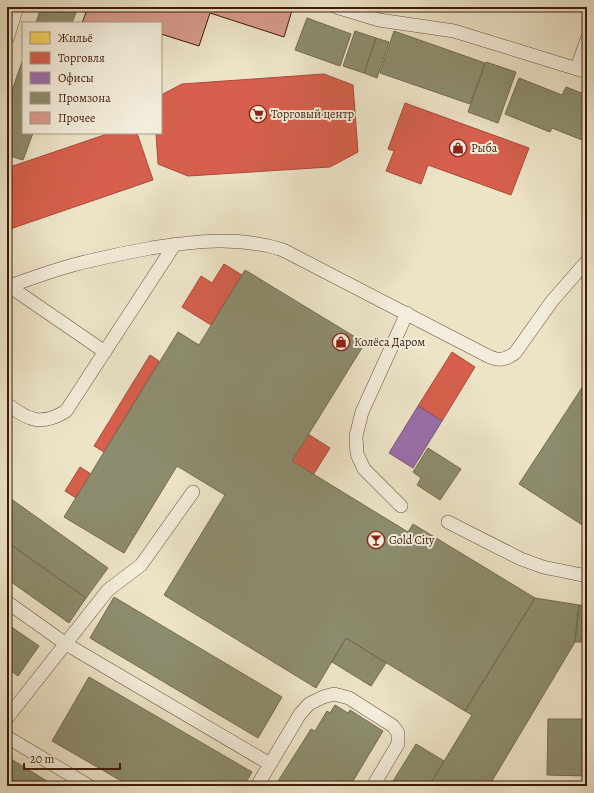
<svg xmlns="http://www.w3.org/2000/svg" width="594" height="793" font-family="Alegreya,serif">
  <rect width="100%" height="100%" fill="#ede4c8"/>
  <filter id="stains"><feTurbulence type="fractalNoise" baseFrequency=".005" numOctaves="4"/><feColorMatrix values="0 0 0 0 .2 0 0 0 0 .09 0 0 0 0 .02 0 0 0 .5 -.17"/></filter>
  <radialGradient id="worn" r=".72"><stop offset=".6" stop-color="#630" stop-opacity="0"/><stop offset="1" stop-color="#630" stop-opacity=".3"/></radialGradient>
  <!-- homes -->
  <path fill="#f6d55c" stroke="#be9d44" d="M523,7H536L535,11Z"/>
  <!-- shops -->
  <path fill="#d6604d" stroke="#a84b39" d="M324,74L353,85L358,152L330,167L188,176L158,164L156,133H161V95L182,84Z
    M405,103L529,148L511,195L428,165L421,184L386,171L394,151L388,149Z
    M110,133H137L153,180L10,229L7,220V168Z
    M224,264L242,275L211,325L182,307L201,276L212,283Z
    M452,352L475,367L442,421L418,406Z
    M150,355L159,361L104,452L94,446Z
    M308,434L330,448L313,475L292,461Z
    M80,467L91,474L76,498L65,491Z"/>
  <!-- offices -->
  <path fill="#9970ab" stroke="#7d567b" d="M418,406L442,421L413,468L389,453Z"/>
  <!-- industry -->
  <path fill="#8c8c6e" stroke="#746a50" d="M41,7H78L72,23H36Z
    M307,18L351,34L340,66L295,50Z
    M355,31L376,38L364,73L343,66Z
    M394,31L485,63L470,104L380,73Z
    M376,38L389,42L377,78L364,73Z
    M23,59V133H33L23,160L7,155V105Z
    M486,62L516,72L498,123L468,112Z
    M519,78L562,95L566,87L587,95V142L552,128L550,132L505,114Z
    M245,270L365,343L292,461L408,532L413,524L535,598L465,711L346,638L316,688L164,595L225,495L177,466L124,553L64,517L178,332L199,345Z
    M587,380V528L519,484Z
    M428,448L461,469L440,500L417,485L421,478L413,472Z
    M7,496L108,568L86,598L7,542Z
    M7,542L86,598L69,623L7,579Z
    M114,597L282,697L258,738L90,638Z
    M535,598L579,605L575,642L489,786H429L472,715L465,711Z
    M579,605H587V642H575Z
    M7,624L39,646L18,676L7,668Z
    M346,638L386,663L371,686L332,662Z
    M89,677L252,772L244,786H130L52,741Z
    M335,705L348,713L350,710L383,731L350,786H275L311,729L315,731L327,711L330,713Z
    M548,719H587V776L547,775Z
    M416,744L444,761L429,786H390Z
    M11,759L55,786H7V765Z"/>
  <!-- building -->
  <path fill="#d69a8c" stroke="#3d1b0b" d="M88,7H293L284,37L210,13L199,46L161,34V23H82Z"/>
  <g fill="none" stroke-linecap="round" stroke-linejoin="round">
    <defs>
      <path id="lane" d="M336,7L379,20L454,31L587,72
        M7,39L17,7
        M577,68L587,39
        M7,281L9,286L105,352
        M7,287C29,279 51,271 73,265C99,258 125,253 151,248C194,241 241,236 283,250L486,355C497,361 504,361 515,353L552,301L587,261
        M7,404C29,421 42,426 66,411L175,244
        M401,506L364,469L357,454L356,436L362,412L407,313
        M448,522L521,559L543,567L587,576
        M7,602L66,644L270,764
        M7,718L108,590L141,565L193,492
        M7,737L89,786
        M257,786L300,714L309,704L323,697L334,694L349,698L393,726L398,733V744L373,786"/>
    </defs>
    <!-- lane casing -->
    <use href="#lane" stroke="#694d3a" stroke-width="14"/>
    <!-- lane -->
    <use href="#lane" stroke="#f3eddb" stroke-width="13"/>
  </g>
  <!-- icons -->
  <defs>
    <symbol id="supermarket-ring" viewBox="-11 -11 22 22"><circle r="9.5" fill="#f3eddb" stroke="#8f2418" stroke-width="1.5"/><path d="M-6-5.5h2.5l.6 2H6L4.5 2H-2.5L-4.4-4H-6ZM-1.5 3.2a1.3 1.3 0 1 0 .1 0ZM3 3.2a1.3 1.3 0 1 0 .1 0Z" fill="#8f2418"/></symbol>
    <symbol id="shop-ring" viewBox="-11 -11 22 22"><circle r="9.5" fill="#f3eddb" stroke="#8f2418" stroke-width="1.5"/><path d="M-5-2.5h2.3a2.7 3.5 0 0 1 5.4 0H5L5.5 6h-11ZM-1.5-2.5h3a1.5 2.3 0 0 0-3 0Z" fill="#8f2418"/></symbol>
    <symbol id="bar-ring" viewBox="-11 -11 22 22"><circle r="9.5" fill="#f3eddb" stroke="#8f2418" stroke-width="1.5"/><path d="M-6-5H6L.8 .8V4.5H3.5V6h-7V4.5H-.8V.8Z" fill="#8f2418"/></symbol>
  </defs>
  <g fill-rule="evenodd">
    <use href="#supermarket-ring" x="248" y="104" width="20" height="20"/>
    <use href="#shop-ring" x="448" y="138" width="20" height="20"/>
    <use href="#shop-ring" x="331" y="332" width="20" height="20"/>
    <use href="#bar-ring" x="366" y="530" width="20" height="20"/>
  </g>
  <g text-anchor="middle" dominant-baseline="central" stroke-width="4" stroke-linejoin="round" paint-order="stroke">
    <!-- poi labels -->
    <g font-size="12" fill="#3d1b0b" stroke="#f3eddb" text-anchor="start">
      <text x="271" y="114">Торговый центр</text>
      <text x="471" y="148">Рыба</text>
      <text x="354" y="342">Колёса Даром</text>
      <text x="389" y="540">Gold City</text>
    </g>
  </g>
  <!-- margin -->
  <rect width="594" height="793" fill="none" stroke="#ede4c8" stroke-width="24"/>
  <rect x="8" y="8" width="578" height="777" fill="none" stroke="#3d1b0b" stroke-width="2"/>
  <rect x="12" y="12" width="570" height="769" fill="none" stroke="#3d1b0b"/>
  <!-- legend -->
  <rect x="22" y="22" width="140" height="112" fill="#f3eddb" stroke="#aa9988"/>
  <rect x="30" y="32" width="20" height="12" fill="#f6d55c" stroke="#aa9988"/>
  <text x="58" y="42" font-size="12" fill="#3d1b0b">Жильё</text>
  <rect x="30" y="52" width="20" height="12" fill="#d6604d" stroke="#aa9988"/>
  <text x="58" y="62" font-size="12" fill="#3d1b0b">Торговля</text>
  <rect x="30" y="72" width="20" height="12" fill="#9970ab" stroke="#aa9988"/>
  <text x="58" y="82" font-size="12" fill="#3d1b0b">Офисы</text>
  <rect x="30" y="92" width="20" height="12" fill="#8c8c6e" stroke="#aa9988"/>
  <text x="58" y="102" font-size="12" fill="#3d1b0b">Промзона</text>
  <rect x="30" y="112" width="20" height="12" fill="#d69a8c" stroke="#aa9988"/>
  <text x="58" y="122" font-size="12" fill="#3d1b0b">Прочее</text>
  <!-- scale -->
  <path d="M24 763v6h96v-6" fill="none" stroke="#3d1b0b" stroke-width="2"/>
  <text x="30" y="763" font-size="12" fill="#3d1b0b" stroke="#f3eddb" stroke-width="3" paint-order="stroke">20 m</text>
  <rect width="100%" height="100%" filter="url(#stains)"/>
  <rect width="100%" height="100%" fill="url(#worn)"/>
</svg>
